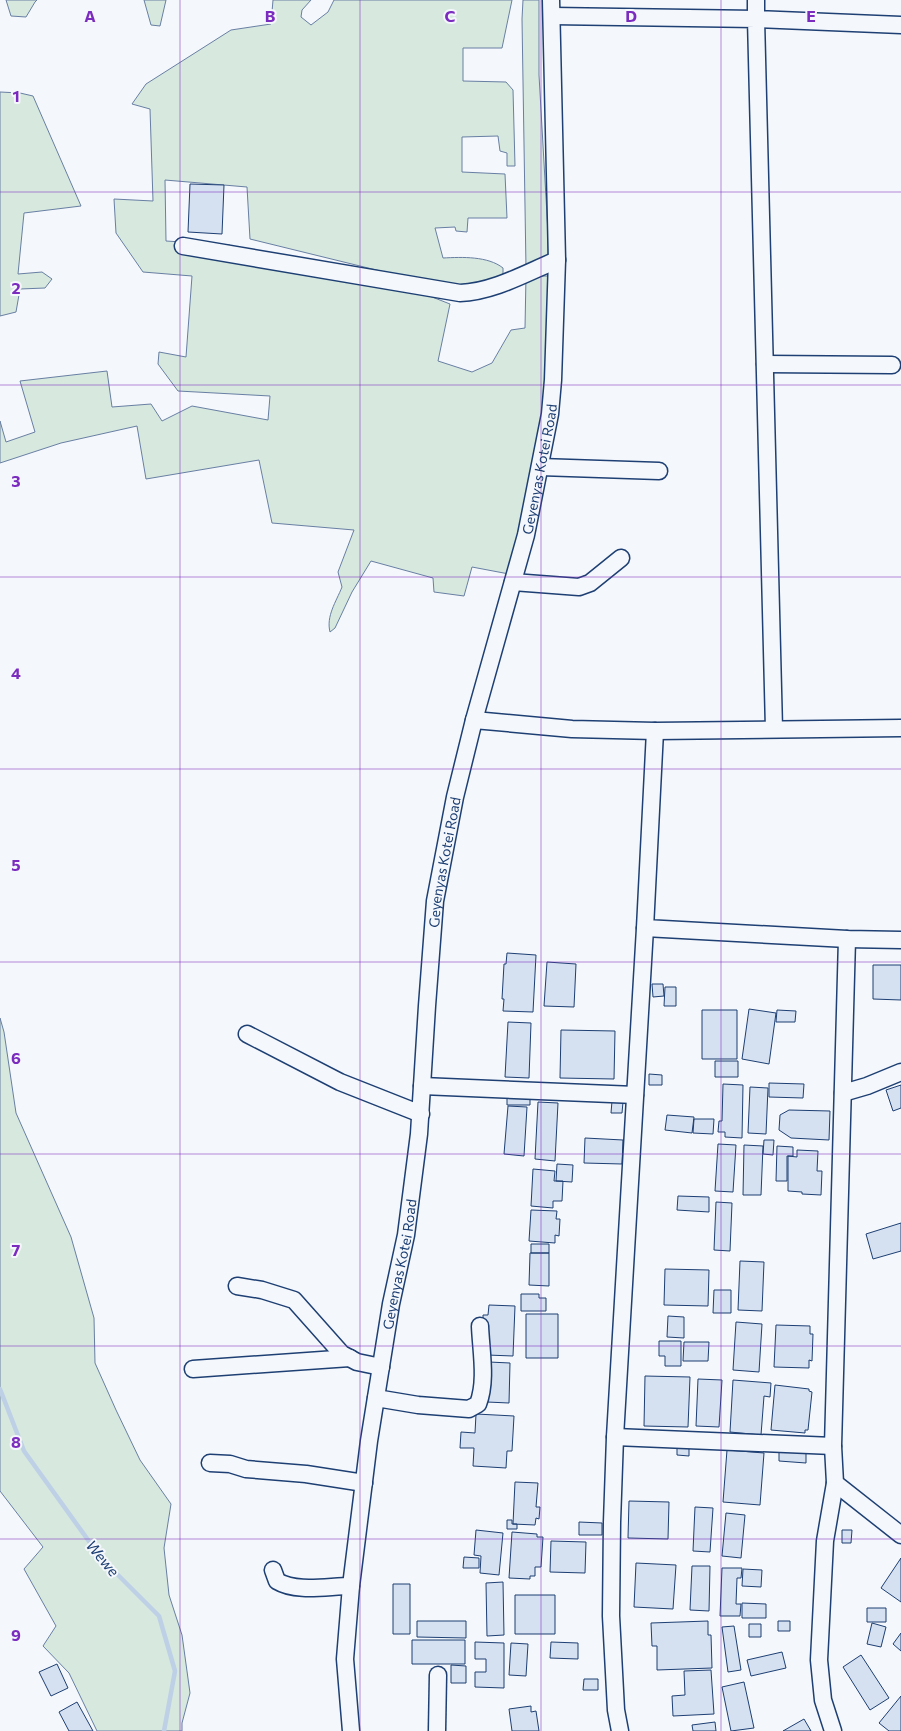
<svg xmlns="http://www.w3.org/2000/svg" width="901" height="1731" font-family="Commissioner,sans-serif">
  <rect width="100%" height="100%" fill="#f4f7fb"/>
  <!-- green -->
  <path fill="#d7e8df" stroke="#687fa3" d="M6,0H37L35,2L26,17L11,16Z
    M144,0H166L160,26L151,25Z
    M273,0H311L302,10L301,17L311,25L328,12L334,0H512L502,48H463V81L506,82L513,90L515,166H507V153L500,151L498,136L462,137V172L505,174L507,218H468L467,232L456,231L455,227L435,228L443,258C462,257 488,256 503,268V274L475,290L417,280L250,239L247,187L165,180L166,241L230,245L233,253L427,295L450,304L438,361L472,372L492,363L511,330L525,328L526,276H550L547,366L541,426L509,574L472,567L464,596L434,592L433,578L371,561L352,592L335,628L330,632C326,616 336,602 342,587L338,572L354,530L272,523L259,460L146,479L137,426L61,443L0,463V421L6,442L35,432L20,381L107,371L112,407L151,404L162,421L192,406L268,420L270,396L178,391L158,364L159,352L186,357L192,276L143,272L116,233L114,199L153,201L150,109L132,104L146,84L231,30L271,24Z
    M523,0H539V75L548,233V254L539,262L526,268L522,19Z
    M0,92L20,93L33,96L81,206L24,213L18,274L42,272L52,279L45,288L20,289L16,312L0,316Z
    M0,1018L4,1032L16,1113L71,1237L94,1318L95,1363L116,1410L140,1460L171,1504L164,1548L169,1595L182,1635L190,1693L182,1723V1731H97L69,1673L43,1646L56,1626L24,1569L43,1547L0,1491Z"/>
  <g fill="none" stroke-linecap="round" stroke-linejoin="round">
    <!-- stream -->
    <path stroke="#bed0e5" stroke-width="4.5" d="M0,1389L24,1451L101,1558L159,1616L175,1671L164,1731"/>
  </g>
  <!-- building -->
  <path fill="#d5e0f0" stroke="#1d3f73" d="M190,184L224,185L222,234L188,232Z
    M507,953L536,955L533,1012L503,1011L504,999H502L504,964H506Z
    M547,962L576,964L574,1007L544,1006Z
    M873,965H901V1000L873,999Z
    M652,984H663L664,996L653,997Z
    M665,987H676V1006H664Z
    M749,1009L776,1013L769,1064L742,1059Z
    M702,1010H737V1059H702Z
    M777,1010L796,1011L795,1022H776Z
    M508,1022L531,1023L529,1078L505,1077Z
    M561,1030L615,1031L614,1079L560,1078Z
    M715,1061H738V1077H715Z
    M649,1074L662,1075V1085H649Z
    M769,1083L804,1084L803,1098L769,1097Z
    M723,1084L743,1085L742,1138L725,1137V1132H718L719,1121H722Z
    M901,1085V1108L893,1111L886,1090Z
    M750,1087L768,1088L766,1134L748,1133Z
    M507,1095L530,1096V1105H507Z
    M612,1101L623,1102L622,1113H611Z
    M538,1102L558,1103L555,1161L535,1159Z
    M508,1106L527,1107L524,1156L504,1154Z
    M789,1110L830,1111L829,1140L791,1138L779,1130L780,1115Z
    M667,1115L694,1117L692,1133L665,1130Z
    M694,1119H714L713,1134L693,1133Z
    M585,1138L623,1140L622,1164L584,1163Z
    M764,1140H774L773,1155L763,1154Z
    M718,1144L736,1145L733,1192L715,1191Z
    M744,1145L763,1146L761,1195H743Z
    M777,1146L793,1147V1156H787V1181H776Z
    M797,1150L818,1151L817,1171H822L821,1195L802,1194V1192L788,1191V1156L797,1157Z
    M557,1164L573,1165L572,1182L556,1181Z
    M533,1169L555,1171L554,1181H563L562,1201H553V1208L531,1206Z
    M678,1196L709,1197V1212L677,1210Z
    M716,1202L732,1203L730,1251L714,1250Z
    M531,1210L557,1211L556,1219H560L559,1236L555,1235V1243L529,1241Z
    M901,1223V1251L873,1259L866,1234Z
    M531,1244H549V1253H531Z
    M530,1253H549V1286L529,1285Z
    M740,1261L764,1262L762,1311L738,1310Z
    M665,1269L709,1270L708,1306L664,1305Z
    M714,1290H731V1313H713Z
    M521,1294H539V1298H546V1311H521Z
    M489,1305L515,1306L513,1356L487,1355L483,1336V1315H488Z
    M526,1314H558V1358H526Z
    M668,1316L684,1317V1338L667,1337Z
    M736,1322L762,1324L759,1372L733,1370Z
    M776,1325L810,1326V1334H813L812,1361L809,1360V1368L774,1367Z
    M659,1341H681V1366H665V1356H659Z
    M684,1342H709L708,1361H683Z
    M489,1362L510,1363L509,1403L487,1402Z
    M645,1376L690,1377L688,1427L644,1426Z
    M698,1379L722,1380L719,1427L696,1426Z
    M733,1380L771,1383L770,1397L764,1396L761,1435L730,1432Z
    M775,1385L809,1389V1391L812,1392L808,1430H805V1433L771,1430Z
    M476,1414L514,1416L512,1451H507L506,1468L473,1466L474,1448H460L461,1432L475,1433Z
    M677,1445L689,1446V1456L677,1455Z
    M779,1449L806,1450V1463L779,1461Z
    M727,1450L764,1453L760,1505L723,1502Z
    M515,1482L538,1483L536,1507H540L539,1519L536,1518L535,1525L513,1524Z
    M629,1501L669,1502L668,1539L628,1538Z
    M695,1507L713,1508L710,1552L693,1551Z
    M726,1513L745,1515L741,1558L722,1556Z
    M507,1520H512V1524H517V1529H507Z
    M579,1522L602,1523V1535H579Z
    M476,1530L503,1533L499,1575L480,1573L481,1556L474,1555Z
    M842,1530H852L851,1543H842Z
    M512,1532L537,1534V1537H543L541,1567H535V1576H530V1579L509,1578Z
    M551,1541L586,1542L585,1573L550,1572Z
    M464,1557L479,1558V1568H463Z
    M901,1558V1602L881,1588Z
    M636,1563L676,1565L673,1609L634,1607Z
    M692,1566H710L709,1611L690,1610Z
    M722,1568H742L741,1578H737L736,1604H741L740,1616H720Z
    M743,1569L762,1570L761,1587L742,1586Z
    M503,1582L504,1635L487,1636L486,1583Z
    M393,1584H410V1634H393Z
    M515,1595H555V1634H515Z
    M742,1603L766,1604V1618H742Z
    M867,1608H886V1622H867Z
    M417,1621H466V1638L417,1637Z
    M708,1621V1635H711L712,1668L657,1670V1646H652L651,1623Z
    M778,1621H790V1631H778Z
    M872,1623L886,1627L881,1647L867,1644Z
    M749,1624H761V1637H749Z
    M734,1626L741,1670L728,1672L722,1627Z
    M901,1633V1651L893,1644Z
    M412,1640H465V1664H412Z
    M475,1642L504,1643V1688L475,1687V1672H486V1659H475Z
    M551,1642L578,1643V1659L550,1658Z
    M511,1643L528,1644L526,1676L509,1675Z
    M782,1652L786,1668L751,1676L747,1660Z
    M861,1655L889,1698L870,1710L843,1667Z
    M57,1664L68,1688L51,1696L39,1672Z
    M451,1665L466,1666V1683H451Z
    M711,1670L714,1714L673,1716L672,1696L685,1695L684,1671Z
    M584,1679H598V1690H583Z
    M744,1682L754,1728L731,1731L722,1687Z
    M901,1696V1731H889L879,1723Z
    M77,1702L93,1731H69L59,1712Z
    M531,1706V1712L536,1711L539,1731H512L509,1709Z
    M804,1719L811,1731H783Z
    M715,1722L716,1731H693L692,1725Z"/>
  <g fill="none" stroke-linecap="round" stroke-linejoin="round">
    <defs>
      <g id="minor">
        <path d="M756,0V19L901,25"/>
        <path d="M552,16L756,19L774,729"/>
        <path d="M183,246L460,293C493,292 526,273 557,260"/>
        <path d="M765,364L892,365"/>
        <path d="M540,467L659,471"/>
        <path d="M513,582L579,587L590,583L621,558"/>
        <path d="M474,720L572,729L655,731L901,728"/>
        <path d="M655,731L645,928L847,939L901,940"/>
        <path d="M847,939L833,1446L835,1483L901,1535"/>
        <path d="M247,1034L340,1082L421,1114"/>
        <path d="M422,1086L635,1095"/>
        <path d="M843,1093L867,1086L901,1072"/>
        <path d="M237,1286L262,1290L294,1300L342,1354L357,1362L381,1367"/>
        <path d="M193,1369L350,1358"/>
        <path d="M376,1398L418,1405L469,1409L478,1404C487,1381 481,1351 480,1326"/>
        <path d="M615,1437L833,1446"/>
        <path d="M210,1463L230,1464L246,1469L306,1474L364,1483"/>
        <path d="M273,1570L277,1581C297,1593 328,1586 351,1586"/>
        <path id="s1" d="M351,1731L345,1659L351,1586L369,1441L391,1304L406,1235L419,1134L427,1006L435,901L455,797L474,720L526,535L550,414L553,380L557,260L551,0"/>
        <path d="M437,1731L438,1675"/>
        <path d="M620,1731L616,1710L611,1616L612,1522L615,1437L645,928"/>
        <path d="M833,1731L823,1700L819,1660L825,1541L835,1483"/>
      </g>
    </defs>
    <!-- minor casing -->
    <use href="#minor" stroke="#1d3f73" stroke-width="19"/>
    <!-- minor -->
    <use href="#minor" stroke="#f4f7fb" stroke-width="16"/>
  </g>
  <!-- grid -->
  <path fill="none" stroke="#7b2cbf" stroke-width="1" stroke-opacity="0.55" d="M180,0V1731M360,0V1731M541,0V1731M721,0V1731M0,192H901M0,385H901M0,577H901M0,769H901M0,962H901M0,1154H901M0,1346H901M0,1539H901"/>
  <g text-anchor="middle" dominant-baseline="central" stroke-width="4" stroke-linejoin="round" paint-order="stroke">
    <!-- street labels -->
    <g font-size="14" fill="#1d3f73" stroke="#f4f7fb">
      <text stroke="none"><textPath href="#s1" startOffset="1281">Geyenyas Kotei Road</textPath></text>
      <text stroke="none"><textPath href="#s1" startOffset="876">Geyenyas Kotei Road</textPath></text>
      <text stroke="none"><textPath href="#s1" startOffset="471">Geyenyas Kotei Road</textPath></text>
    </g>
    <!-- water labels -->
    <g font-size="15" font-style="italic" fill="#1d3f73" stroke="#f4f7fb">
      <text transform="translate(103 1558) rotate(50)">Wewe</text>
    </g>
  </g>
  <g font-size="16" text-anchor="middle" font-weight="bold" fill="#7b2cbf" stroke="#f4f7fb" stroke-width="4" stroke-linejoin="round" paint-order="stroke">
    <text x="90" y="22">A</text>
    <text x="270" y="22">B</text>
    <text x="450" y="22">C</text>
    <text x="631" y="22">D</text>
    <text x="811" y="22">E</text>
    <text x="16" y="102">1</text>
    <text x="16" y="294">2</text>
    <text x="16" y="487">3</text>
    <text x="16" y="679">4</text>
    <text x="16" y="871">5</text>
    <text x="16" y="1064">6</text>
    <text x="16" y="1256">7</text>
    <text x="16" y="1448">8</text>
    <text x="16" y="1641">9</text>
  </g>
</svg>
